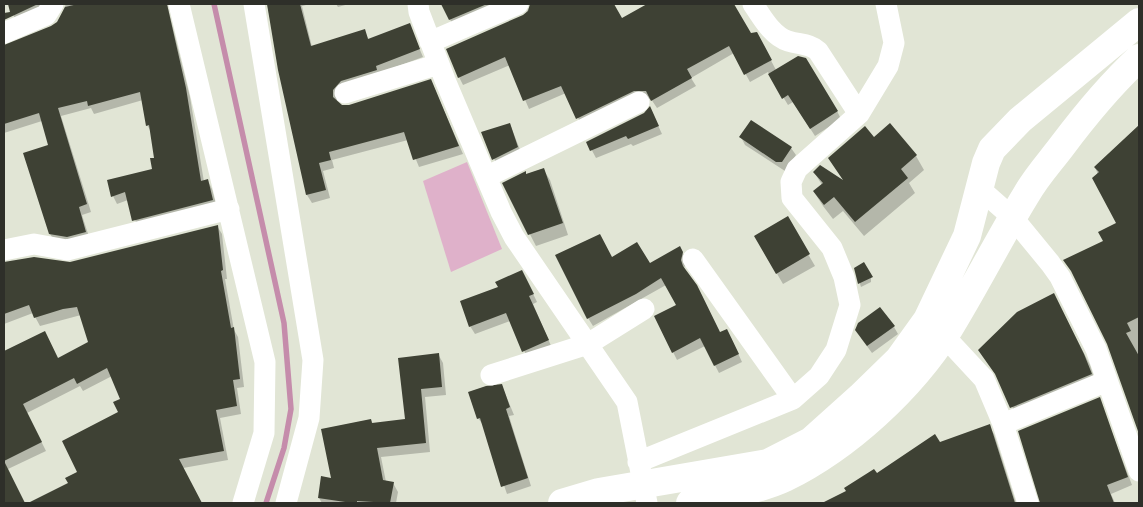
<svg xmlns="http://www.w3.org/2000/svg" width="1143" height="507" font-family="'Roboto Condensed',sans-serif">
  <rect width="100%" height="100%" fill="#e1e5d5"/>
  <!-- green -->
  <path fill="#dfb1ca" d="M467,162L502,249L451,272L423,181Z"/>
  <!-- shadow -->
  <path fill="#0003" d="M9,4H49L17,24Z
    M66,4H167L190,97L204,182L208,181L212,189L217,208L138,228L128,200L117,204L113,196L153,170L156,159L152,133L147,125L143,100L94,114L91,108L61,116L91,212L82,215L90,240L55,242L50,234V146L42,121L4,133V62L6,61L4,46L52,27L58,22Z
    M267,4H310L302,6L312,47L364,30L369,40L409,24L423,57L379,73L337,98V102L341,106H349L431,81L463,154L419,167L408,140L332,160L334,168L323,171L330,198L312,203L307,195Z
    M336,4H349L338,7Z
    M443,4H510L454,28Z
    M531,4H613L622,20L650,4H733L751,35L756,32L776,70L837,111L841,119L815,136L793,102L788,105L768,72L750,82L734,53L691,78L696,86L657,108L651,99L639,98L582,126L566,93L529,109L510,65L463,85L459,77L524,16Z
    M650,108L662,134L633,146L631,144L596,158L588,143L645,114Z
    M510,124L522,155L498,167L482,133Z
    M890,125L916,156L924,170L909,183L915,193L864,236L843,211L833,219L823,206L814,192L822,185L814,172L845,183L874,139Z
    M1139,126L1138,175L1139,430L1109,344L1104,241L1117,224L1095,167Z
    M741,137L791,148L796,155L785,171L745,145Z
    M543,169L550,180L568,235L536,246L504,184Z
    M787,218L815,266L783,284L755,236Z
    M217,226L222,234L227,279H225L234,330L238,337L244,387L237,388L241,414L220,418L228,460L183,468L201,503H45L42,498L69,484L79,473L120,413L121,400L112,376L83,391L80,386L27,413L46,451L8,469L24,503H4V352L44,332L58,360L90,343L81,315L40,326L33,313L4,324V263H70Z
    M680,248L687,261L684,268L720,334L731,338L742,362L719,373L705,346L677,360L673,352L678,306L666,285L593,326L588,318L612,259L649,265Z
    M855,268L871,277V282L861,287Z
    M526,279L537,302L533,304L552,348L528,359L510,321L475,334L470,326Z
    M1059,305L1090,365L1096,384L1017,417L999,379L979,350Z
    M894,327L898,334L872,353L861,338Z
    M438,354L443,363L446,395L425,397L430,452L381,457L386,482L393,483L398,492L396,503H322L319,498L371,420L373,424L406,420L399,359Z
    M502,386L514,415L509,416L531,486L507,494L483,425L478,418Z
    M1099,399L1132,485L1111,494L1115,503H1041V500Z
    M989,426L994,434L1016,503H824L939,444Z"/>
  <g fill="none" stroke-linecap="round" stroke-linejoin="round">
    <!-- stream -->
    <path stroke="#c58cab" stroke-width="5.5" d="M214,4L284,323L291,409L284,448L266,503"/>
  </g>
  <!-- building -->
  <path fill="#3e4134" d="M8,4H38L4,20V13L10,12Z
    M78,4H167L186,88L201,181L208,179L213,200L132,221L125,192L111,197L107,180L152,169L150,158H154L149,125L146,126L140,92L88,106L87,101L58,108L87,204L79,207L86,232L67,237L49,234L23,153L48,145L39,113L4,124V45L51,26L57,22L65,7Z
    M267,4H300L311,46L365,29L368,39L410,23L420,49L376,66L377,70L341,81L333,90V97L342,105H349L431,79L459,146L413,160L404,132L329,152L331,160L319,163L326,190L306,195L278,70Z
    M441,4H487L449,20Z
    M530,4H614L622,18L647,4H734L751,33L757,32L772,60L744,75L729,46L687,69L692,78L651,101L646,91H634L576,119L561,86L523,101L505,57L458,78L446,49L523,15L528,11Z
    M798,56L806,58L838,111L810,129L788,95L782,99L768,74Z
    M650,106L659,126L628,139L626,136L590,151L586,142L644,113Z
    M751,120L792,147L782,162H776L739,137Z
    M510,123L518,147L492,160L481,132Z
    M890,123L917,155L901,169L908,178L855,222L834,197L824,205L813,191L823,183L813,172L820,165L843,180L828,158L865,126L874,137Z
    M1139,125V317L1127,323L1131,331L1126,333L1139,356V434L1107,344L1071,271L1063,260L1103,241L1098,232L1116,223L1092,178L1099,172L1094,167Z
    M544,168L563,223L528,235L502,183L526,171V174Z
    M788,216L810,254L776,274L754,236Z
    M218,225L223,270L221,271L231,328L234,327L240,379L233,380L237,406L216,410L224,451L179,459L202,503H28L68,483L65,478L77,472L62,441L118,412L113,402L120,399L107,368L77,384L74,378L23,404L42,442L4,461V351L45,331L58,358L88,342L77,307L63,309L34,318L29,305L4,314V262L34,257L70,262Z
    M600,234L612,257L637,242L650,263L680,246L683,252L681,260L683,266L697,285L720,332L727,329L739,354L714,366L700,338L672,353L654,316L676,305L661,278L636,294L587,319L555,255Z
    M864,262L873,277L858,284L854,268Z
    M522,270L534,294L529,296L549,340L522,352L506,313L469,327L460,301L498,287L495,282Z
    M1054,293L1084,354L1092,374L1010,408L995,374L978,350L1017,312Z
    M880,307L895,326L867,346L855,330L858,323Z
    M439,353L442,387L421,389L426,443L377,448L383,480L394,482L390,503L357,501V503H352L318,498L321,476L331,478L321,429L371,419L372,423L405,419L398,358Z
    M502,384L510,407L506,409L528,478L501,487L480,418L477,419L468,392L486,386Z
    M1100,397L1128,477L1107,485L1114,503H1040L1018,431Z
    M990,424L1015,503H822L846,491L844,488L874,469L877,473L935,434L940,442Z
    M4,461L25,503H4Z"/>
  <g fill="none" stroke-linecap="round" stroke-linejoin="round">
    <!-- street -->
    <path stroke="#fff" stroke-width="21" d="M179,4L265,362L264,433L243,503
      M254,4L313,360L309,418L286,503
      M418,4L419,12L445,80L501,212L514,237L627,402L647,503
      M753,4C762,17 772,36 788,41C800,45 809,43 818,51L859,114
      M4,33L46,15L53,4
      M430,42L518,4
      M345,93L439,64
      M486,177L639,102
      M979,188L1013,218L1050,263L1060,277L1096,349L1139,471
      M4,250L34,244L67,250L229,209
      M693,259L793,399
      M944,336L984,379L1003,424L1028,503
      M491,375L588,344L644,309
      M1003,424L1107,381
      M638,462L793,399L819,376L836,350L850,305L844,277L832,248L792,198L791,182L797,169L859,114L888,66L894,43L886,4"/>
    <!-- secondary -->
    <path stroke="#fff" stroke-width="28" d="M562,503L599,492L768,463L811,441L860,397L899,359L927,320L967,236L986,163L992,149L1020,120L1139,22
      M690,503C718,497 760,490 785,478C848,447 911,389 949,329C976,285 999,239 1026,195C1036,177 1050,162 1062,146C1086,114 1110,85 1139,58"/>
  </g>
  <!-- border -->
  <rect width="1143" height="507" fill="none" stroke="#2e2f29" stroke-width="10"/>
</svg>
